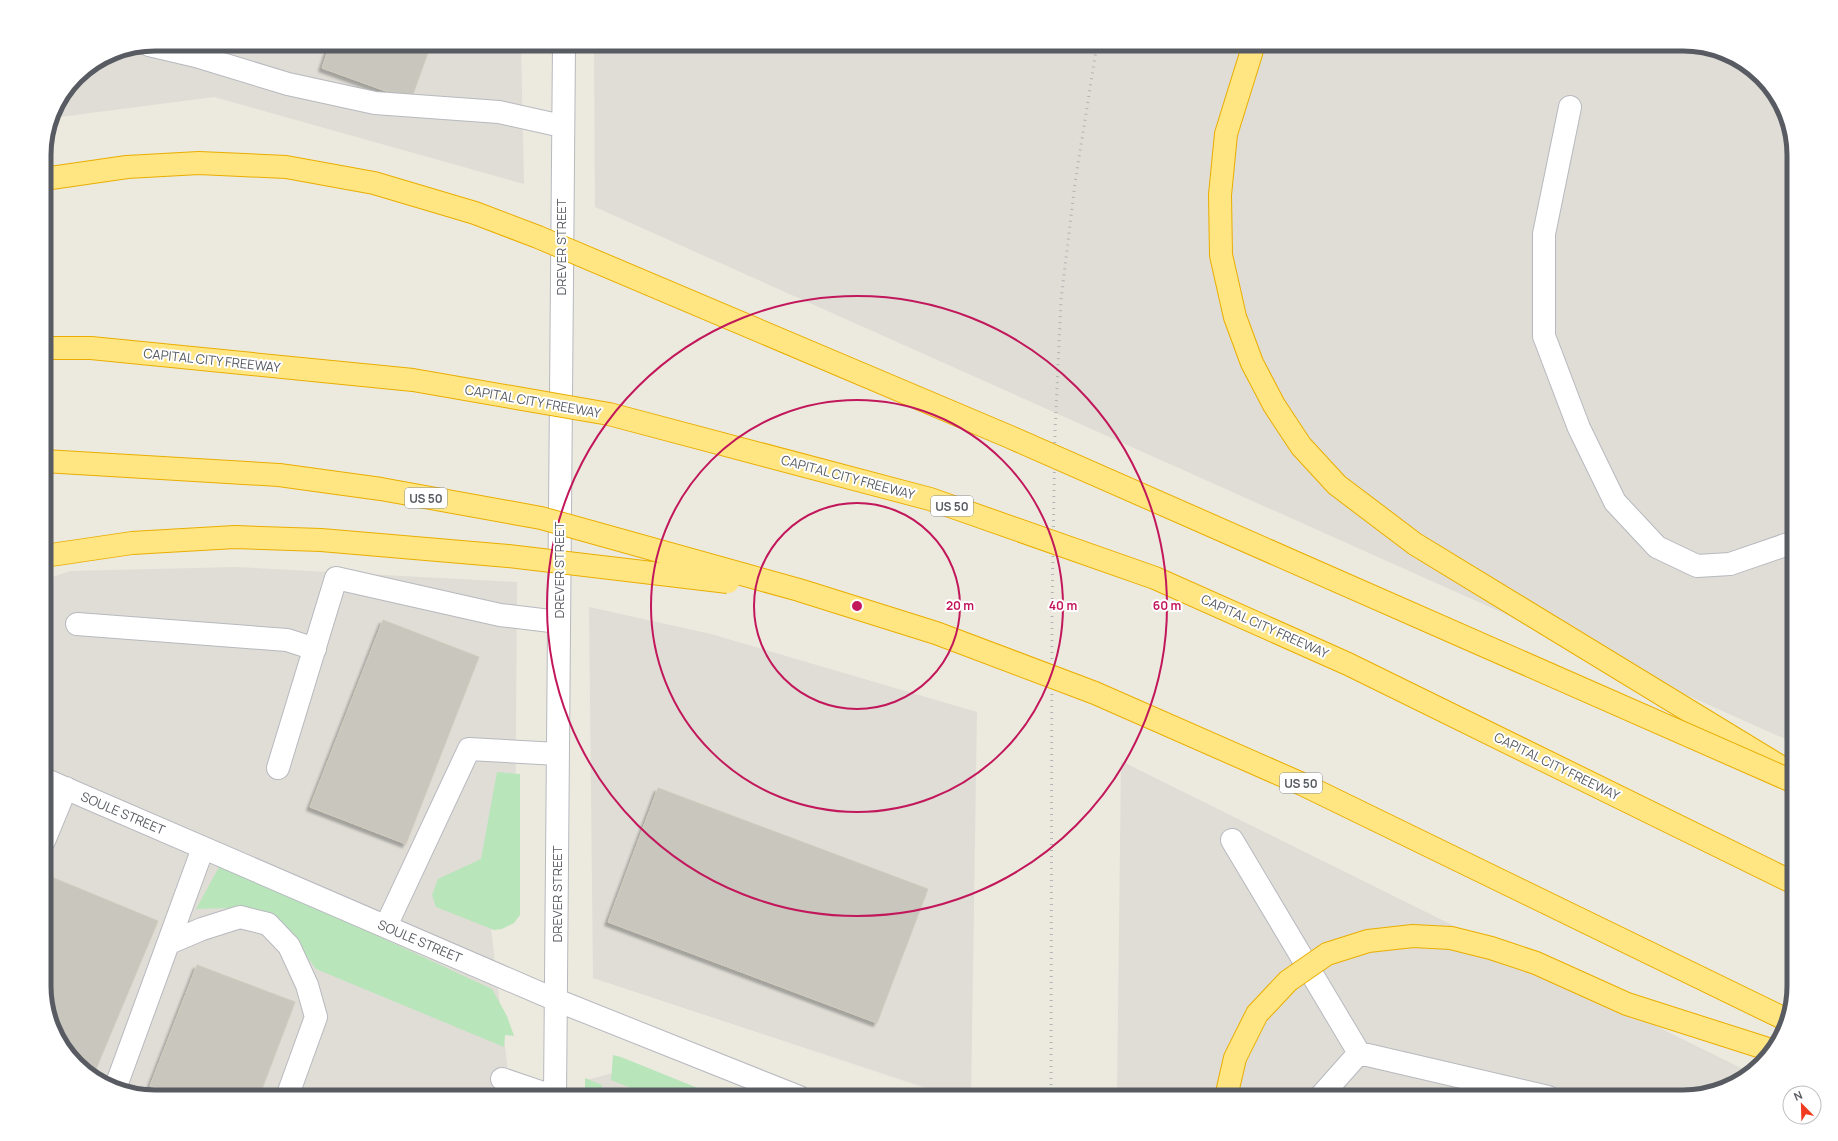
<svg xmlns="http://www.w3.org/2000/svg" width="1838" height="1141" font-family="Manrope,sans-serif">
  <defs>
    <filter id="shadow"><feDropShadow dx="-3.5" dy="3.5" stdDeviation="1" flood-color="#0004"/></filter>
  </defs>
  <rect width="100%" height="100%" fill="#eceade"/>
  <!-- industrial -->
  <path fill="#dfddd6" d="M155,44H521L524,184L214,97L52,118L55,106L77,76L113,52Z
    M594,44H1683L1739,59L1779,99L1794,148V743L595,207Z
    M236,567L517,582L515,870L490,920L511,1097H155L99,1082L59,1042L44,993V580L70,571Z
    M589,607L711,634L977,712L971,1097H953L593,978Z
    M1121,761L1749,1072L1738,1082L1683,1097H1117Z
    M613,1073L678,1097H587V1080Z"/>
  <!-- green -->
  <path fill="#b9e5bb" d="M497,772L520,774V915L514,923L502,929L494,930L436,907L432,895L438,879L481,859Z
    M219,867L268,885L492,989L507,1016L514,1036L505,1035L504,1047L316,969L298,944L263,913L231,908L196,909Z
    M613,1055L621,1057L720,1097H654L611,1080Z
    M585,1078L602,1085V1097H585Z"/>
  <!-- building -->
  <path fill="#c9c6be" stroke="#d1cbbd" filter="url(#shadow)" d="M330,44H431L411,100L322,68Z
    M383,620L479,657L406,844L310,807Z
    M658,788L928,889L877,1023L608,922Z
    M44,874L158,921L93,1076L59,1042L44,993Z
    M197,965L295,1002L259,1097H178L150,1086Z"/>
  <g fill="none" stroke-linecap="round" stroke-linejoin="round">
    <defs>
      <path id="minor" d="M149,45L196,56L288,84L375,103L499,112L562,126
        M1570,107L1544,234V336L1579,428L1615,502L1657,547L1697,566L1730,564L1794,542
        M77,624L287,640L315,649
        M278,768L336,578L500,615L559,622
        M44,779L556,1000L799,1097
        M1232,840L1359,1053
        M44,841L66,788
        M386,926L469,749L558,754
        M169,943L202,929L240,917L268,924L289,946L307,985L316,1017L287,1097
        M502,1079L555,1097
        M116,1086L203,848
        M555,1097L564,44
        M1320,1097L1359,1053L1548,1097"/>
      <path id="highway" d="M1254,44L1226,134L1220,195L1221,255L1235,317L1252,363L1274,405L1301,446L1337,485L1415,544L1791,773"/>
    </defs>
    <!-- minor casing -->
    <use href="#minor" stroke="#b7b9bf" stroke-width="24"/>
    <!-- highway casing -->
    <use href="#highway" stroke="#eaad00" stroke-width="24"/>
    <!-- minor -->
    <use href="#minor" stroke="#fff" stroke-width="22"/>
    <!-- highway -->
    <use href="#highway" stroke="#ffe682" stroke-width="22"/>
    <!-- rail -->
    <path stroke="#b3b4b4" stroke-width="3" stroke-dasharray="1 5" stroke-linecap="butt" d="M1051,1097L1052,610L1055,432L1061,300L1075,183L1097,44"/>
    <defs>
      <path id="highway-bridge" d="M44,179L127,167L199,163L286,167L374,183L475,213L538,237L1010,437L1794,782
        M44,348H91L413,380L609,414L930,499L1155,578L1348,664L1794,883
        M44,461L279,475L381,489L541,518L799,590L936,633L1095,693L1302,784L1785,1019
        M44,556L132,543L235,537L321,540L508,556L728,582
        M1226,1097L1235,1058L1257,1014L1288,981L1327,954L1368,941L1413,936L1451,938L1491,948L1536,963L1627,1004L1771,1050"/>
    </defs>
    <!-- highway-bridge casing -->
    <use href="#highway-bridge" stroke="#eaad00" stroke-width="24" stroke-linecap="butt"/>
    <!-- highway-bridge -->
    <use href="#highway-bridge" stroke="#ffe682" stroke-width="22"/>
  </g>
  <!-- distance rings -->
  <g fill="none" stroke="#c2185b" stroke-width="2">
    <circle cx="857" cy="606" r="103"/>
    <circle cx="857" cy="606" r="206"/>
    <circle cx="857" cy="606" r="310"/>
  </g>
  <g text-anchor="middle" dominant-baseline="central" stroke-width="4" stroke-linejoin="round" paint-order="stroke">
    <!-- shield labels -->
    <g fill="#fff" stroke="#8a8c90" stroke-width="1">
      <rect x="405" y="488" width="42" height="20" rx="3"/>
      <rect x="931" y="496" width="42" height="20" rx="3"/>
      <rect x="1280" y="773" width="42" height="20" rx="3"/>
    </g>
    <g font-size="12" font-weight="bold" fill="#585b61">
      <text x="426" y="498">US 50</text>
      <text x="952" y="506">US 50</text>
      <text x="1301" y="783">US 50</text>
    </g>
    <!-- street labels -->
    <g font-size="13" fill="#585b61" stroke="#fff">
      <text transform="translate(561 247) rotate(-90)">DREVER STREET</text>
      <text transform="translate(212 360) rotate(6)">CAPITAL CITY FREEWAY</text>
      <text transform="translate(533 401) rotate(10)">CAPITAL CITY FREEWAY</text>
      <text transform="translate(848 477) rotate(15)">CAPITAL CITY FREEWAY</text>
      <text transform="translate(559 570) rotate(-90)">DREVER STREET</text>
      <text transform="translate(1265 626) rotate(24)">CAPITAL CITY FREEWAY</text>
      <text transform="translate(1557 766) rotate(26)">CAPITAL CITY FREEWAY</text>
      <text transform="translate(123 813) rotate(23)">SOULE STREET</text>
      <text transform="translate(557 894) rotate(-90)">DREVER STREET</text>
      <text transform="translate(420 941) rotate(23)">SOULE STREET</text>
    </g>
  </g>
  <!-- crop -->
  <path d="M0 0H1838V1141H0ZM155 51H1683A104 104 0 0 1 1787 155V986A104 104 0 0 1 1683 1090H155A104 104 0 0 1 51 986V155A104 104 0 0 1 155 51Z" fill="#fff" fill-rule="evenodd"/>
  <path fill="none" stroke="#585b61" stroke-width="5" d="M155 51H1683A104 104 0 0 1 1787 155V986A104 104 0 0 1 1683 1090H155A104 104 0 0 1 51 986V155A104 104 0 0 1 155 51Z"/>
  <circle cx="857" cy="606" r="6" fill="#c2185b" stroke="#fff" stroke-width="2"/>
  <g font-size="12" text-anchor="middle" font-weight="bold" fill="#c2185b" stroke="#fff" stroke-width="4" stroke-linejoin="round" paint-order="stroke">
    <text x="960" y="610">20 m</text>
    <text x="1063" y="610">40 m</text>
    <text x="1167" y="610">60 m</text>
  </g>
  <!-- north arrow -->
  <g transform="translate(1802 1105) rotate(337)"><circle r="19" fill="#ffffff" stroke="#bcbdc0"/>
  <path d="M0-3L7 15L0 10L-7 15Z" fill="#f03b20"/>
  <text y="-6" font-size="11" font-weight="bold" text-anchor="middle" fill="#585b61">N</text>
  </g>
</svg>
